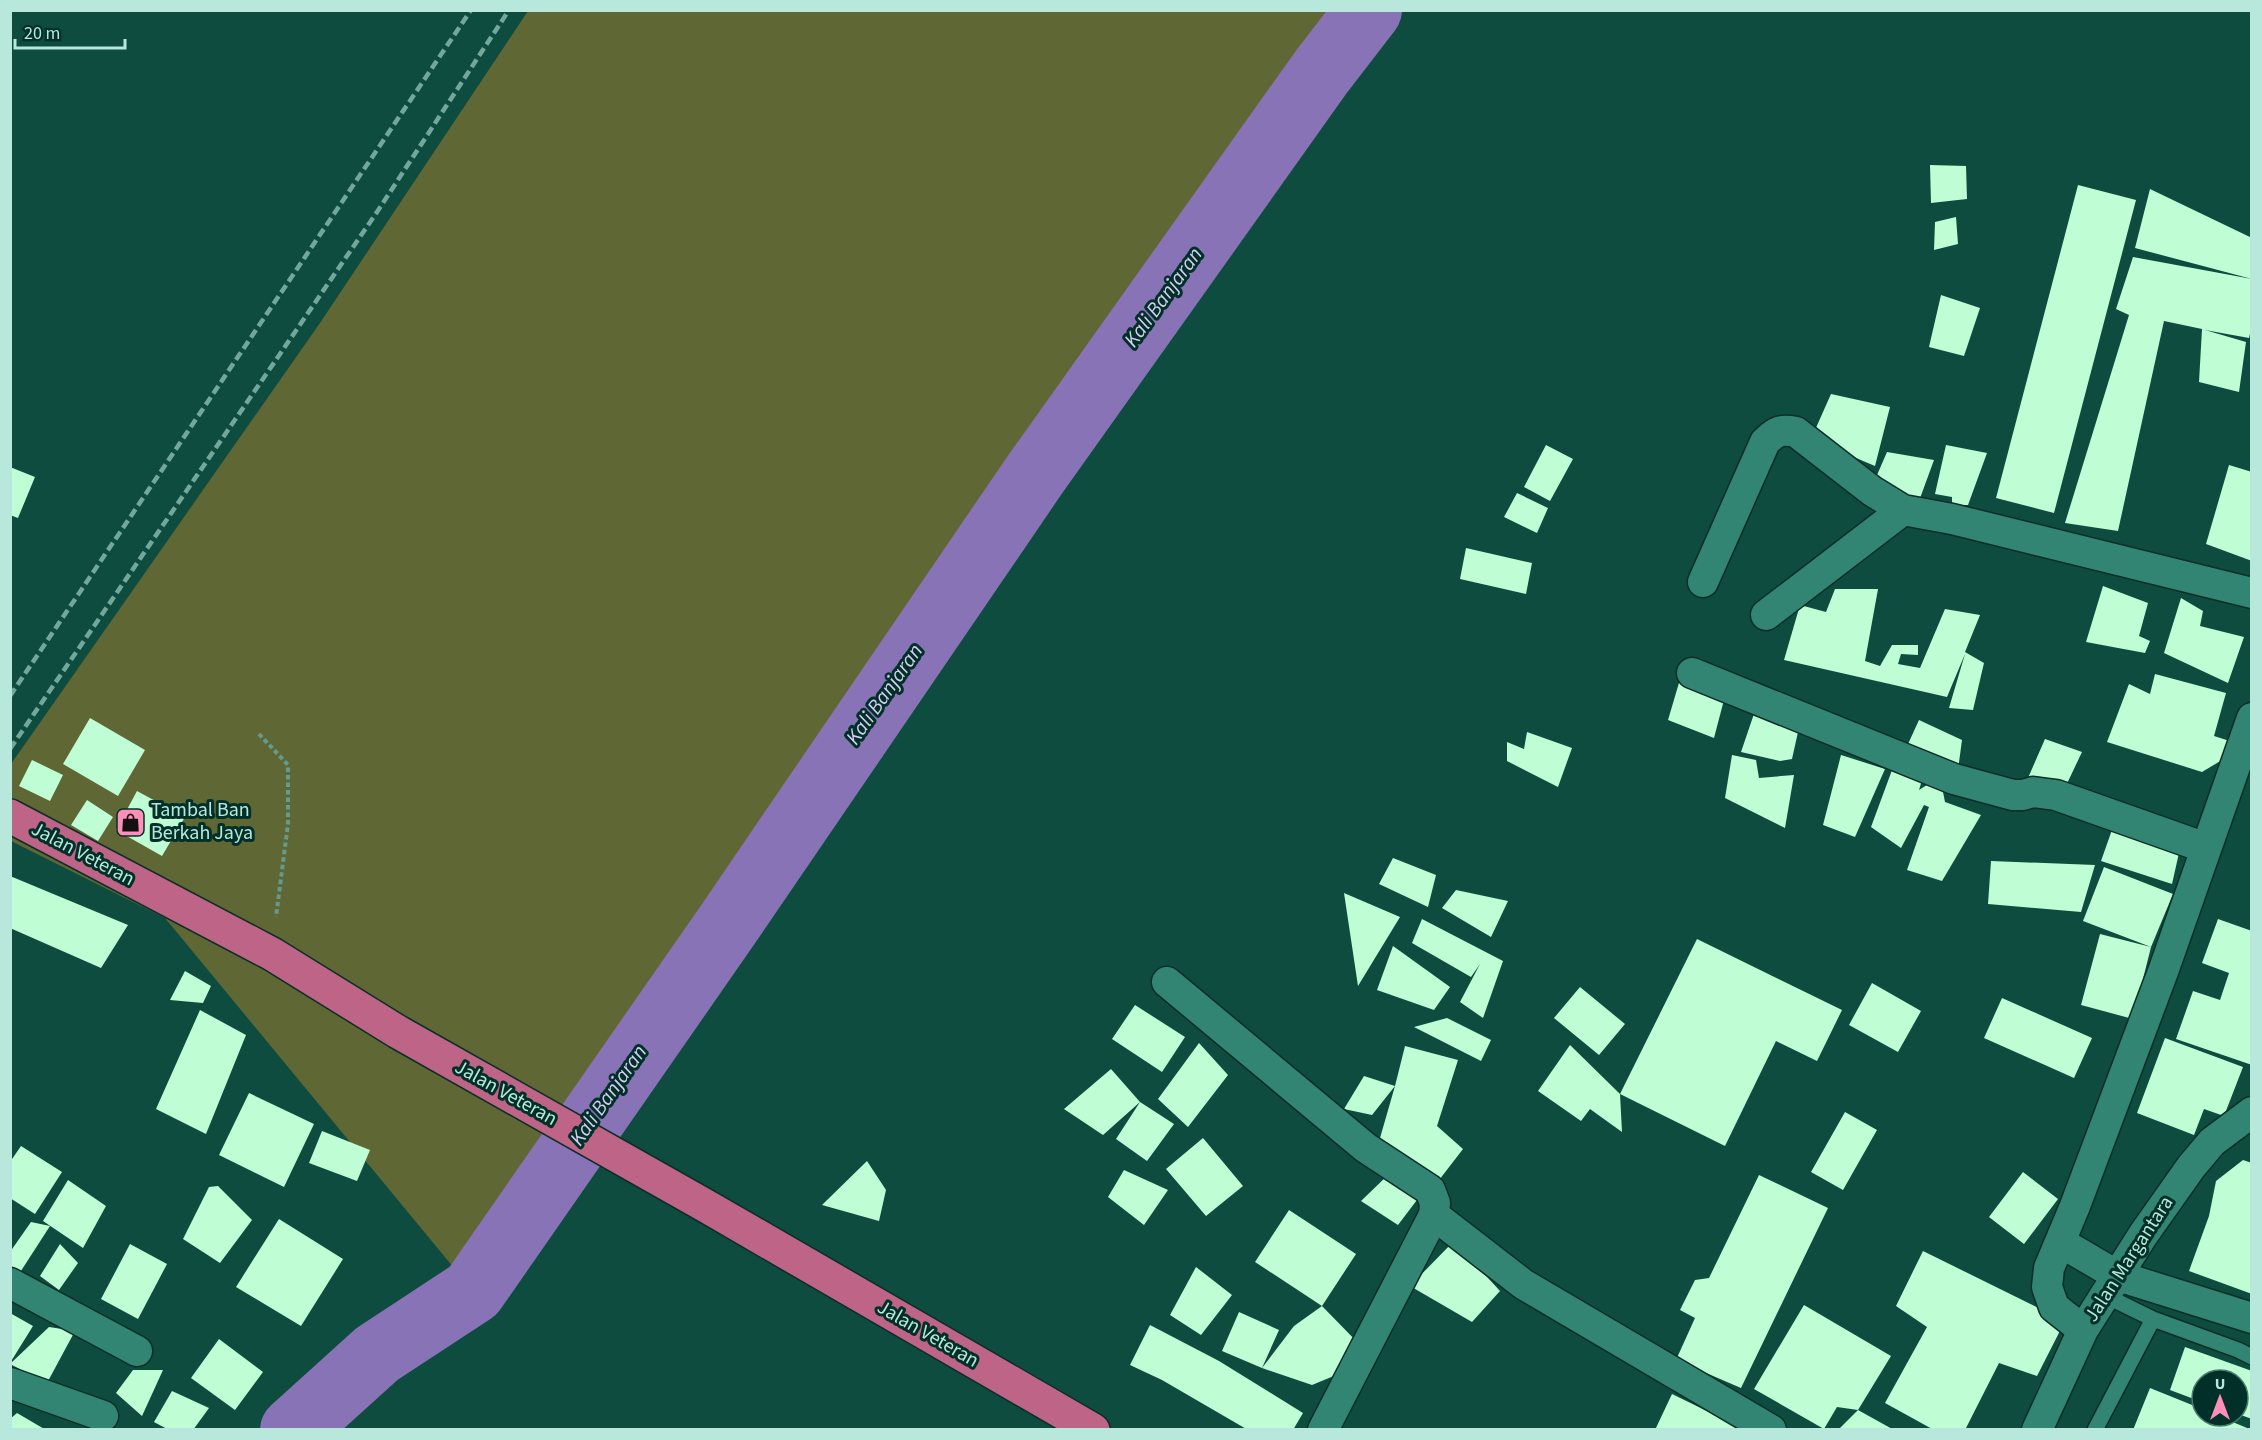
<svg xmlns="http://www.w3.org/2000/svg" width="2262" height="1440" font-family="'Source Sans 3',sans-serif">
  <rect width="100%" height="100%" fill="#0f4c40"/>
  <!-- green -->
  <path fill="#5f6735" d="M528,11H1369L1322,71L1034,476L731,920L473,1291L165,918L11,841V764L320,323Z"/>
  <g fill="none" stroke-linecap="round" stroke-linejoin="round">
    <!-- river -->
    <path stroke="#8773b6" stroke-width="66" d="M293,1430L377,1354L473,1291L731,920L1034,476L1322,71L1369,10"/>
  </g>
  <!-- building -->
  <path fill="#bffdd5" d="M1930,165L1966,166L1967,199L1931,203Z
    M2078,185L2136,200L2054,513L1996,498Z
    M2150,189L2252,238V279L2135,248Z
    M1956,217L1958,244L1934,250L1935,222Z
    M2133,257L2252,279V325L2249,338L2205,330L2246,342L2239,392L2199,382L2202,329L2164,321L2118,531L2065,523L2129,315L2116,309Z
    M1941,295L1980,308L1964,356L1929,347Z
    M1831,394L1890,407L1875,466L1811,439Z
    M1546,445L1573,459L1550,501L1524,487Z
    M1946,445L1987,453L1968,505H1952V497L1935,494Z
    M1887,452L1934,460L1919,501L1874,482Z
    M2229,465L2252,472V561L2206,544Z
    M10,467L35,477L18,518L10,515Z
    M1517,493L1548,508L1537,533L1504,517Z
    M1466,548L1532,563L1526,594L1460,579Z
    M2103,586L2148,603L2139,636L2150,641L2145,653L2086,642Z
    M1835,589H1878L1865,661L1880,666L1892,645H1918V655L1901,654L1898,664L1920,668L1945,609L1980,615L1965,652L1984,663L1973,710L1949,708L1965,654L1947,697L1784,660L1800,605L1826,612Z
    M2181,598L2203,611L2200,626L2244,637L2228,683L2164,653Z
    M2155,674L2226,693L2214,736L2236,743L2232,754L2202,772L2107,742L2129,684L2150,694Z
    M1681,676L1725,696L1714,738L1668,720Z
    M1757,705L1800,723L1792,759L1780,761L1741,752Z
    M90,718L145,750L118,796L63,764Z
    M1919,720L1962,740L1957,777L1903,755Z
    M1527,732L1572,748L1558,787L1507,761V742L1524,749Z
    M2045,739L2082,752L2063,792L2028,778Z
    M1732,755L1756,760L1759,778L1794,775L1785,828L1725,798Z
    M1841,755L1885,769L1855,837L1823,825Z
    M32,760L63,775L50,801L19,786Z
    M1895,762L1924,774L1919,790L1930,783L1942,787L1945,802L1981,815L1942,881L1907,870L1929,807L1924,805L1901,848L1871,827Z
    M137,791L185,817L162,856L116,830Z
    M87,800L113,817L98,841L71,825Z
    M2113,827L2181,844L2172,884L2101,861Z
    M1393,858L1436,875L1428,907L1379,884Z
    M1991,861L2095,865L2081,912L1988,904Z
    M2104,867L2173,894L2151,947L2083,921Z
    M10,876L128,925L101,968L10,928Z
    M1456,890L1508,901L1491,937L1442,908Z
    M1344,893L1400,917L1358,986Z
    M1422,919L1503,961L1483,1018L1460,1002L1480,964L1471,977L1412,943Z
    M2218,919L2252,931V1065L2176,1039L2193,991L2220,1000L2229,973L2202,963Z
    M2100,934L2151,947L2133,1019L2081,1005Z
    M1697,939L1842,1010L1817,1061L1776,1041L1725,1146L1620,1094L1622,1132L1590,1109L1581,1121L1538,1091L1570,1045L1620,1094Z
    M1393,946L1450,987L1434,1010L1377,990Z
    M185,971L211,986L203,1003L170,1000Z
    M1872,983L1921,1011L1898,1052L1849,1025Z
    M1580,987L1625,1024L1599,1055L1554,1018Z
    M2002,998L2092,1038L2074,1078L1984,1038Z
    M1135,1005L1185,1037L1162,1072L1112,1039Z
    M200,1010L246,1035L206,1134L156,1109Z
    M1447,1018L1491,1040L1481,1061L1414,1027Z
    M2165,1038L2243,1067L2224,1116L2204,1109L2194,1135L2137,1113Z
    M1199,1043L1228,1075L1188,1127L1158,1099Z
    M1405,1046L1458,1060L1437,1126L1463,1149L1436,1184L1380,1138L1395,1086L1372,1115L1344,1109L1364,1076L1395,1086Z
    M1111,1069L1140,1102L1174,1124L1147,1161L1116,1139L1140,1102L1103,1135L1064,1109Z
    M249,1093L314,1124L284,1187L219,1155Z
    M1845,1112L1877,1130L1843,1190L1811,1172Z
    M322,1131L370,1150L357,1181L309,1163Z
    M1203,1138L1243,1186L1206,1216L1166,1169Z
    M21,1146L62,1172L35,1214L10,1198V1162Z
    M2243,1160L2252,1163V1294L2189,1271L2209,1216L2216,1181Z
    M867,1161L886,1190L879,1221L822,1205Z
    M1124,1170L1168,1190L1144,1225L1108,1197Z
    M2023,1172L2058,1199L2024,1244L1989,1217Z
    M1388,1175L1423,1192L1398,1225L1361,1201Z
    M1759,1175L1828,1208L1741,1388L1676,1360L1695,1318L1680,1310L1695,1280L1709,1278Z
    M68,1180L106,1206L83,1248L43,1221Z
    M218,1186L252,1220L220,1263L183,1239L209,1187Z
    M1289,1210L1356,1254L1322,1306L1255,1262Z
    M279,1219L343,1259L301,1326L236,1287Z
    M31,1222L50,1226L19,1274L10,1264V1252Z
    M1454,1241L1500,1291L1472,1322L1410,1286Z
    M60,1244L78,1263L59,1290L40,1276Z
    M130,1244L167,1264L138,1319L101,1299Z
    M1923,1251L2065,1321L2037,1376L1999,1363L1965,1430H1934L1885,1403L1927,1327L1896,1306Z
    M1196,1267L1232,1295L1201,1335L1170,1315Z
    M1804,1305L1891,1356L1858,1410L1837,1407L1824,1429L1754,1389Z
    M1322,1306L1363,1348L1341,1373L1312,1385L1262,1368L1294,1326Z
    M1239,1312L1279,1330L1262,1368L1222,1351Z
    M10,1313L33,1326L10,1363Z
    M1150,1325L1219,1361L1303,1413L1293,1430H1248L1162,1380L1130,1365Z
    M49,1327L75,1331L47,1383L10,1364Z
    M219,1339L263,1372L235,1410L191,1378Z
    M2185,1347L2252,1371V1419L2238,1414V1380H2202V1402L2170,1390Z
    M133,1370H163L142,1416L116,1393Z
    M2150,1388L2202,1409V1416H2218L2252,1430H2133Z
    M172,1391L209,1408L193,1430H169L154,1422Z
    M1672,1394L1746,1430H1655Z
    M1858,1410L1894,1430H1838Z
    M17,1413L46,1430H10V1419Z"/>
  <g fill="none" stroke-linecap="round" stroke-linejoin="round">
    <defs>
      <path id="lane" d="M2106,1296L2153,1319L2238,1350L2252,1357
        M2095,1430L2153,1319"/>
      <path id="street" d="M1703,582L1765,442C1776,431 1781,429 1796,432L1872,491L1903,510
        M1766,615L1903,510L1952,519L2252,593
        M1692,673L1954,779L2013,795H2023L2033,792L2056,795L2206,848
        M1167,982L1366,1148L1430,1190L1435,1203L1434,1215L1523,1284L1771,1430
        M2060,1242L2118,1276L2252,1318
        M10,1283L137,1351
        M2083,1330L2054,1307L2047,1287L2049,1268L2075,1206L2164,969L2252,718
        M10,1383L103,1416
        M1323,1430L1434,1215
        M2037,1430L2083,1330L2143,1235L2191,1167L2212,1142L2252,1112"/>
      <path id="highway" d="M10,816L272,954L398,1032L706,1206L1093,1430"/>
    </defs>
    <!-- lane casing -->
    <use href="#lane" stroke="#0b2e27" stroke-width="18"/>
    <!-- street casing -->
    <use href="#street" stroke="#0b2e27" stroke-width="33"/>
    <!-- highway casing -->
    <use href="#highway" stroke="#0b2e27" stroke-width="36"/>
    <!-- path -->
    <path stroke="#649b8e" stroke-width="4" stroke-dasharray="4.5 3" stroke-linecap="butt" d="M259,734L288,765V824L276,917"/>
    <!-- lane -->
    <use href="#lane" stroke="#338573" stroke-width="15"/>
    <!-- street -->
    <use href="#street" stroke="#338573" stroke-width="30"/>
    <!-- highway -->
    <use href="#highway" stroke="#bd6487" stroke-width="33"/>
    <!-- rail -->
    <path stroke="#72a89b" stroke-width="4.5" stroke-dasharray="9 4.5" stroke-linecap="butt" d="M10,696L471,10
      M10,749L377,212L509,10"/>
  </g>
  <!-- icons -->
  <defs>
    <symbol id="shop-square" viewBox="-11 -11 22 22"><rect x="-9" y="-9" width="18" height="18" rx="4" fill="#ff8eb9" stroke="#003027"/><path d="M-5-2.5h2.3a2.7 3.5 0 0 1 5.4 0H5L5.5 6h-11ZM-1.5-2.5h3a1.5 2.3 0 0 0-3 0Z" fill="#111"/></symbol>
  </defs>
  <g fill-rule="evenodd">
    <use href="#shop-square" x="114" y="806" width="33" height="33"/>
  </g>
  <g text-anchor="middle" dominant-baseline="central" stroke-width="6" stroke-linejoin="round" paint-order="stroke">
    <!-- poi labels -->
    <g font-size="20" fill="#b8e8db" stroke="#003027" text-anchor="start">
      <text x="151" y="810">Tambal Ban<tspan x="151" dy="23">Berkah Jaya</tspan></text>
    </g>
    <!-- street labels -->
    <g font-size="20" fill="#b8e8db" stroke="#003027">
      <text transform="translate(83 854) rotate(28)">Jalan Veteran</text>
      <text transform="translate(506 1093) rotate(29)">Jalan Veteran</text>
      <text transform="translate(2129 1259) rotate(-57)">Jalan Margantara</text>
      <text transform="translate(928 1334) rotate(30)">Jalan Veteran</text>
    </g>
    <!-- water labels -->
    <g font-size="21" font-style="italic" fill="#d7cdf3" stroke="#003027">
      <text transform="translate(1163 297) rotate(-54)">Kali Banjaran</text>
      <text transform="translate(884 694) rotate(-55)">Kali Banjaran</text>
      <text transform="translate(608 1095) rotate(-55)">Kali Banjaran</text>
    </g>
  </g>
  <!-- border -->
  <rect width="2262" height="1440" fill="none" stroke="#b8e8db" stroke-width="24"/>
  <!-- north arrow -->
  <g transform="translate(2220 1398)"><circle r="28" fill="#003027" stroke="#4a7a6f" stroke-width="1.5"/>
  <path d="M0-4.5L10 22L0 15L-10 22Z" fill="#ff8eb9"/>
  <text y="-9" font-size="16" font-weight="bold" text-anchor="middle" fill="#b8e8db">U</text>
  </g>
  <!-- scale -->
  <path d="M15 39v9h110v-9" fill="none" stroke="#b8e8db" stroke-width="3"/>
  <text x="24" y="39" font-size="18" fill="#b8e8db" stroke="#003027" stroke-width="4.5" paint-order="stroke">20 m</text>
</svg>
